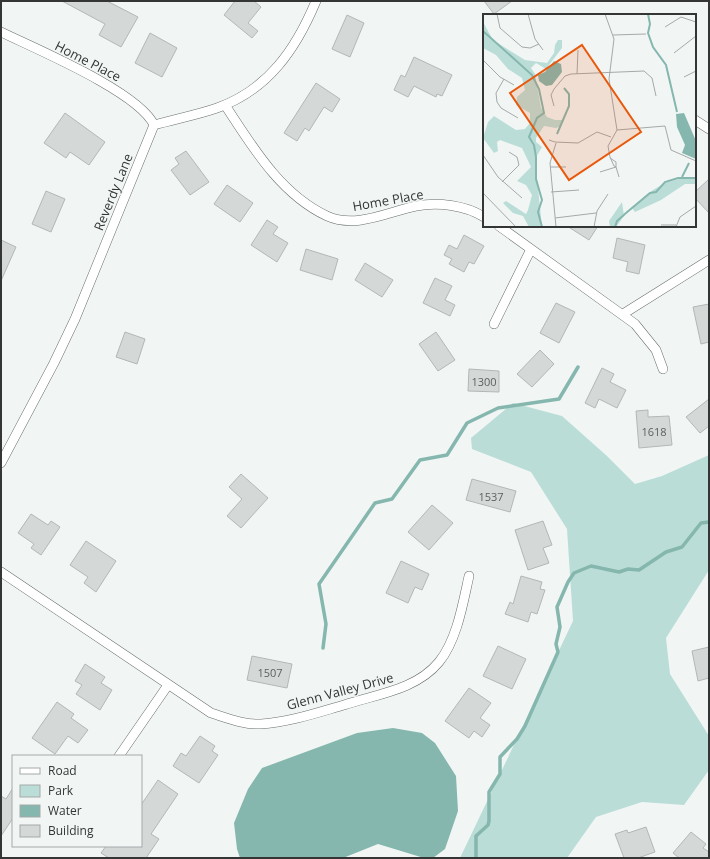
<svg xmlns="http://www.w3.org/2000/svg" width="710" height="859" font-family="'Open Sans',sans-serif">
  <rect width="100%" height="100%" fill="#f1f6f5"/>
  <!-- green -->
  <path fill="#bbddd7" d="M513,403L562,416L607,456L635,484L662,476L709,455V570L666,638L670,674L709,736V770L684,805L642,802L596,817L567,858H460L573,621L567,529L531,472L472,449L471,438Z"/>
  <!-- water -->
  <path fill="#85b7af" d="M393,728L422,733L435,743L456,776L458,811L445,849L433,858H424L378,844L343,858H240L237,849L234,823L248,789L262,768L357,733Z"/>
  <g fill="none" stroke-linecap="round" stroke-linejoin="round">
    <!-- stream -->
    <path stroke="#85b7af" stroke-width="3.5" d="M323,648L326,624L319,584L375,503L392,499L420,460L447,455L467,423L498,408L559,399L578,367
      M476,858V836L488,825L489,821V792L500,774V757L517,739L525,726L558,652L556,644L560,627L557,607L568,582L574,573L591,566L619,572L628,569L639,570L666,552L682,547L701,523L709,522"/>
  </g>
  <!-- building -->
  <path fill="#d4d9d8" stroke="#b2b8b7" d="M62,1H107L138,17L121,47L99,35L105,24Z
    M235,1H254L261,7L248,23L258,31L252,38L224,15Z
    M484,1H512L494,14Z
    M347,15L364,23L350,57L332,49Z
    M150,33L177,48L162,77L135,63Z
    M414,57L452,75L442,96L437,94L436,97L414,86L408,97L394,90L401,75L405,77Z
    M316,83L340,99L332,112L324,107L309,131L305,128L297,141L284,133Z
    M65,113L105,142L89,165L70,152L66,158L44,143Z
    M186,151L209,182L190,195L171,170L179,164L175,158Z
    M709,179V213L695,198V192Z
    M227,185L253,203L240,222L214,204Z
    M46,191L65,199L51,232L32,224Z
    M267,220L278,227L273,234L288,243L277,262L251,245Z
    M567,226H598L589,240Z
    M464,235L484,246L474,264L469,262L464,272L449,264L452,259L444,255L449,245L457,249Z
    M617,238L645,245L639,274L626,271L628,262L613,258Z
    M1,240L16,247L1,281Z
    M306,249L338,259L332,280L300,270Z
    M365,263L393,280L382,297L355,280Z
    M435,278L452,286L445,300L455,305L450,316L423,303Z
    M556,303L575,312L559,343L540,333Z
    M709,304V342L701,344L693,307Z
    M125,332L145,339L137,364L116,357Z
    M436,332L455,360L438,371L419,344Z
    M540,350L554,364L532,387L517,374Z
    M602,368L614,374L610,382L626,390L617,408L599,399L595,408L585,403Z
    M469,369L499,371V392L468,391Z
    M709,399V426L700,433L686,417Z
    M648,410V417L669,416L672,445L639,448L636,411Z
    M241,474L268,498L241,528L227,516L242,499L229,487Z
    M472,479L516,491L510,512L466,500Z
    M432,505L453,523L429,550L408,532Z
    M31,514L48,525L51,521L60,527L41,555L31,548L34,544L18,533Z
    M543,521L552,545L543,548L549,563L528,570L515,530Z
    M86,541L116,561L96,592L84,583L88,577L70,565Z
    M401,561L429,574L422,590L415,587L408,603L386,593Z
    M521,576L542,582L540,589L545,590L537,614L531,612L528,622L505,614L510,602L513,604Z
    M498,646L526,659L512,689L483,676Z
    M709,647V678L698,681L692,651Z
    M252,656L292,664L287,688L247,680Z
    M85,664L105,677L101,683L112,690L100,710L76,694L82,685L75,681Z
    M469,688L491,703L480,718L490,725L482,737L474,731L469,738L445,721Z
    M57,702L74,714L71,718L88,730L78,743L68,736L55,754L32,738Z
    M200,736L215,746L212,751L218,755L199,783L173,766L181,753L186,756Z
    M158,780L178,794L151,834L159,839L146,858H109L101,853L106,846H141V805Z
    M13,788V818L1,836V796L6,799Z
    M646,827L655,852L638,858H624L615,834L627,830L628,833Z
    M691,832L706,844L703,848L709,852V858H679L673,853Z"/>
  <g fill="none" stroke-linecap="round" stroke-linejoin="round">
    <defs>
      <path id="street" d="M1,32C36,49 139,92 154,125
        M225,105C252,146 280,194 327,216C356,229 387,212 416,206C438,202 465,205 484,217
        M695,120L709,129
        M499,226L635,324L656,350L663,369
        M623,314L709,260
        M494,324L531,249
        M1,463L54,363L75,319L154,125C175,119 197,115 217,108C268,90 296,49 316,1
        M1,572L211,713C227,718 244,725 261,724C290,722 316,713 344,705C377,694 416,690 439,662C457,640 463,603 469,576
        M119,756L168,685"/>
    </defs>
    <!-- street casing -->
    <use href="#street" stroke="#696e6d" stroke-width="10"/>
    <!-- street -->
    <use href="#street" stroke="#fff" stroke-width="9"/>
  </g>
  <g text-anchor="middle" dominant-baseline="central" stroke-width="3" stroke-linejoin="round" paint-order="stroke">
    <!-- number labels -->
    <g font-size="11" fill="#5c5f5e">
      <text x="484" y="381">1300</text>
      <text x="654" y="431">1618</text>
      <text x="491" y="496">1537</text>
      <text x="270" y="672">1507</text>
    </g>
    <!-- street labels -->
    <g font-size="13" fill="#343636" stroke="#f1f6f5">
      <text transform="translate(88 61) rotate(27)">Home Place</text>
      <text transform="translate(113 192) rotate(-68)">Reverdy Lane</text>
      <text transform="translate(388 200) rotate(-10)">Home Place</text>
      <text transform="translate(340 691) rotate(-15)">Glenn Valley Drive</text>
    </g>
  </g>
  <!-- overview -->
  <g transform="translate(483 14)">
    <rect width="213" height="213" fill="#f1f6f5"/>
    <path d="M0,8L10,26L42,46L64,49L71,39L72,31L75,26H79V34L63,55L53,49L48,54L52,60L58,94L64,103L72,106H80L78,112L73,114L61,112L53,124V128L59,133L52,145L59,213H46L40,202L30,199L20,189L23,187L43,200L45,196L49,181L43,171L34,167L48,153L39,134L17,126L14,128L15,137L11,139L0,124L5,108L11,102L33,116L42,115L47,109V99L33,91L34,83L42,76L39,64L25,55L13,41L0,34ZM196,165H212L213,170H202L178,186L152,198L149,194L170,176L182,169ZM139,188L141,202L133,213H127L126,207Z" fill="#bbddd7"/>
    <path d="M71,47L78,50L79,58L69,71L63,72L56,67L55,61L62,58ZM201,99L213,127V145L199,139L202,131L194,113L193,100Z" fill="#85b7af"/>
    <path fill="none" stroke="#85b7af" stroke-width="2" d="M165,0L167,10L165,19L170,33L183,51L194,98M0,17L49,61L56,75L61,99L54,104L46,123L51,131L53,143V165L59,186L55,198L59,213M74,120L86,92V80L81,74M199,163L206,149M132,213L134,207L143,199L167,179L173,178L182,168L195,164H213"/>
    <path fill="none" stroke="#a5a9a9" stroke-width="1" d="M14,0L17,14L39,33L47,34L56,30M45,0L52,25L60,36M122,0L131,25L126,65L134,116L125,132L127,143L131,152L133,153V148L127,144M182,13L198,3L213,8M130,21L163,20M191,39L213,22M0,46L17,63L31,71M94,60L95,36M201,63L213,57M21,65L13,79L14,88L18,94L35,104M71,92L68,81L71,75L82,62L88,60L161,57L169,64L173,82M134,116L182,112L188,136L213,147M66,126L72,128L95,129L114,118L128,123M0,141L15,163L39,184M67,153H83M117,158L133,153L136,163M19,168L36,151L34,143L26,138M68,178L96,176M0,179L33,213M72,204L113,199M178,211H193M73,213L67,149L73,129M111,213L114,197L125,180M193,213L197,203L213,192"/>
    <path fill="#e8590c" fill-opacity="0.15" stroke="#e8590c" stroke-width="2" d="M99,31L158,118L86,166L27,79Z"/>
    <rect width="213" height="213" fill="none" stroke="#343636" stroke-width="2"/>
  </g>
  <!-- border -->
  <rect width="710" height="859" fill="none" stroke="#343636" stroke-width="4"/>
  <!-- legend -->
  <rect x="12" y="755" width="130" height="92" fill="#f1f6f5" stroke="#a5a9a9"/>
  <rect x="20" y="768" width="20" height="6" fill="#ffffff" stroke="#a5a9a9"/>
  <text x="48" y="775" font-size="12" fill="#343636">Road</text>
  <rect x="20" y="785" width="20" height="12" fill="#bbddd7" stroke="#a5a9a9"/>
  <text x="48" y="795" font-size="12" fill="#343636">Park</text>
  <rect x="20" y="805" width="20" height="12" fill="#85b7af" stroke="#a5a9a9"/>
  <text x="48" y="815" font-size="12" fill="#343636">Water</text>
  <rect x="20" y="825" width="20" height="12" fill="#d4d9d8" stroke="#a5a9a9"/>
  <text x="48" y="835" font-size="12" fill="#343636">Building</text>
</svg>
